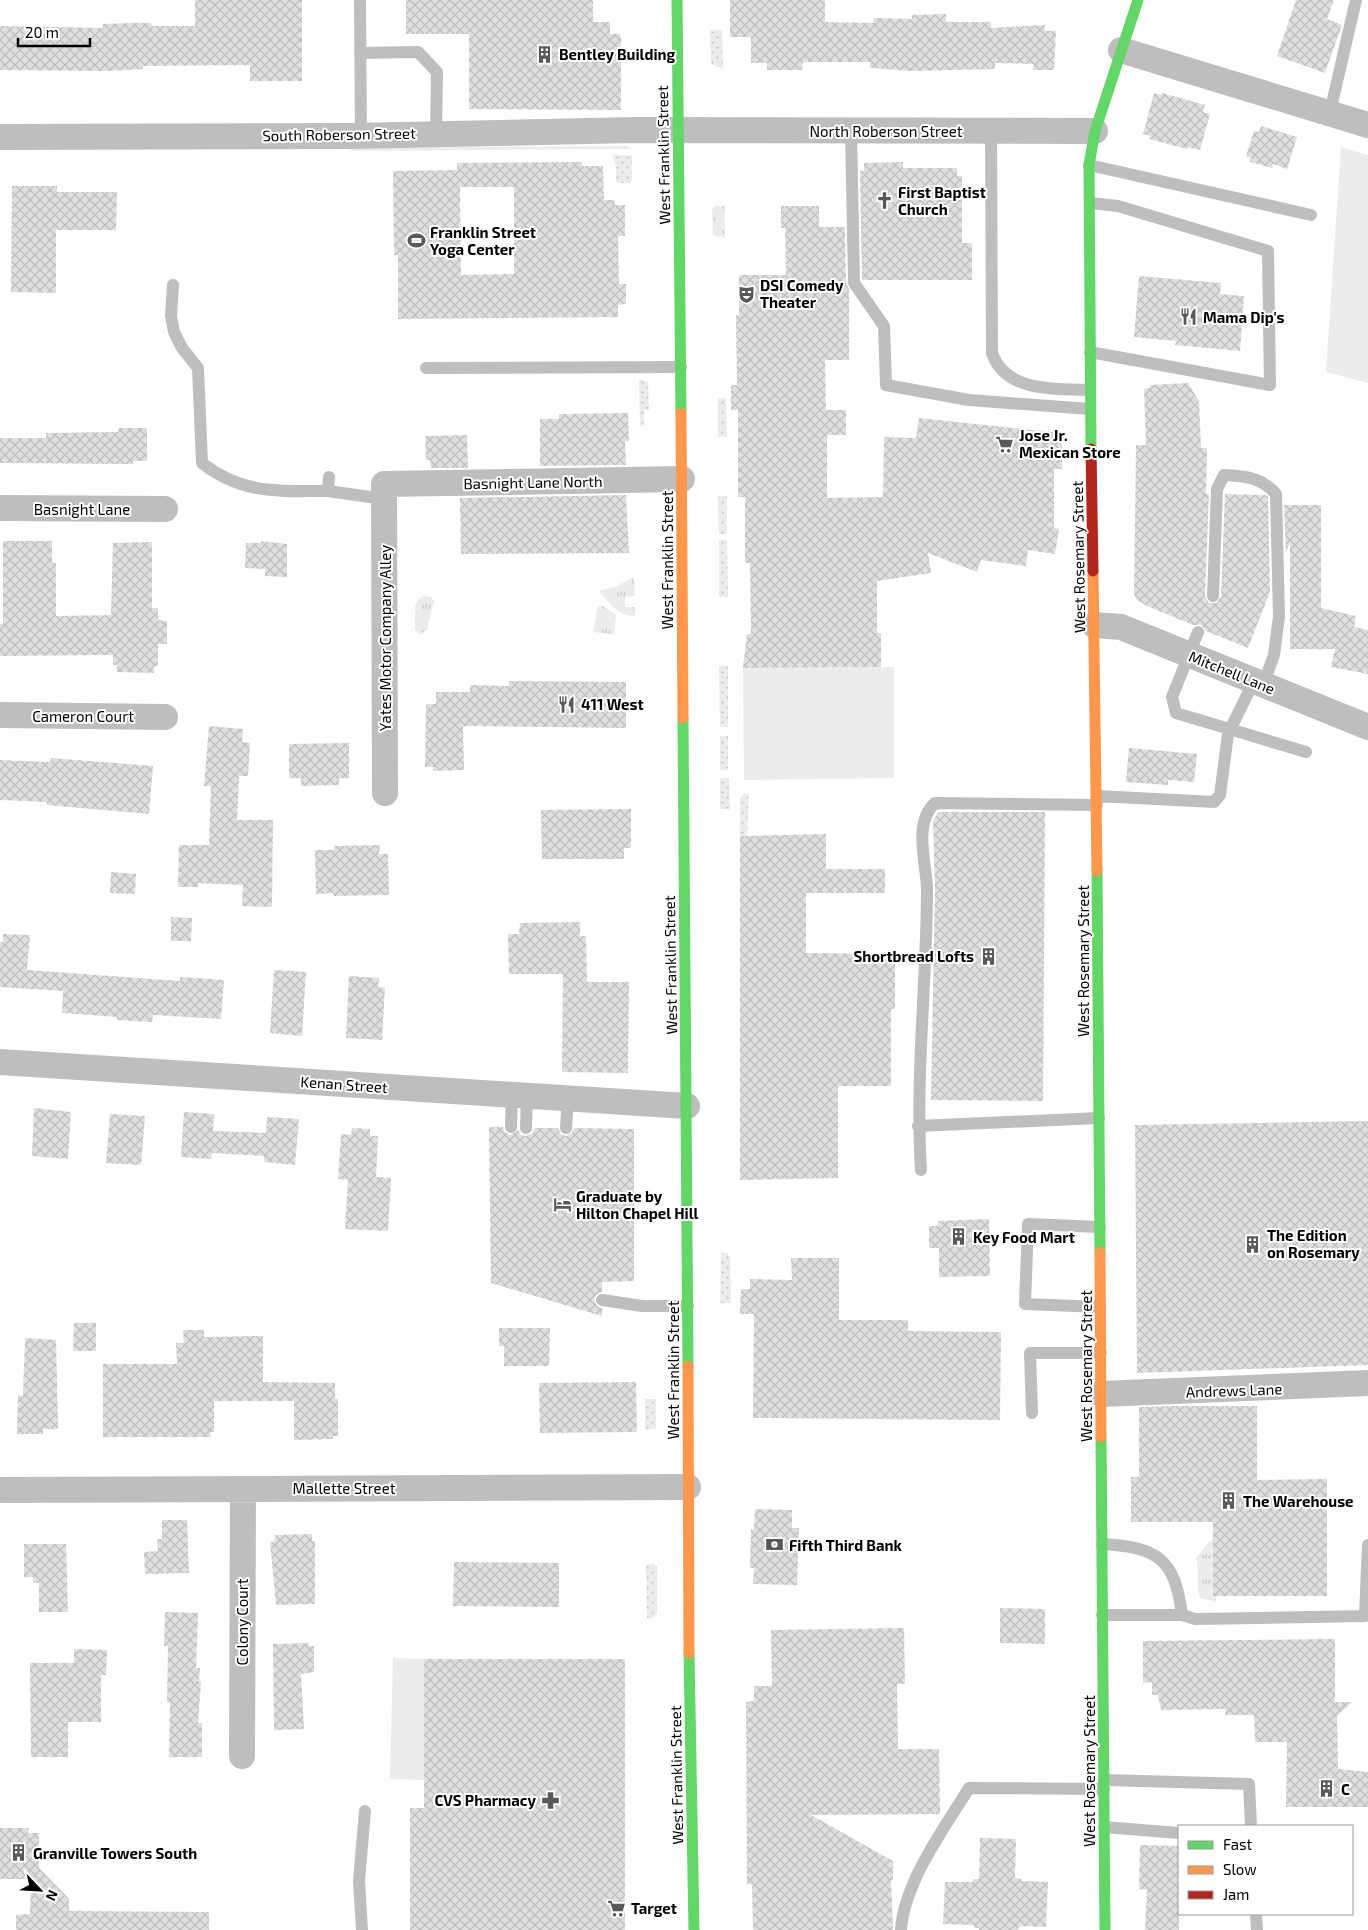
<svg xmlns="http://www.w3.org/2000/svg" width="1368" height="1930" font-family="'Exo 2',sans-serif">
  <defs>
    <pattern id="grass-tufts" width="24" height="20" patternUnits="userSpaceOnUse" patternTransform="scale(1.25)"><rect width="24" height="20" fill="#ececec"/><path d="M3 7l-1-3M5 7V3M7 7l1-3M15 17l-1-3M17 17v-4M19 17l1-3" fill="none" stroke="#c9c9c9"/></pattern>
    <pattern id="garden-dots" width="8" height="8" patternUnits="userSpaceOnUse" patternTransform="scale(1.25)"><rect width="8" height="8" fill="#ececec"/><path d="M2 2h.1M6 6h.1" fill="none" stroke="#c9c9c9" stroke-width="1.8" stroke-linecap="round"/></pattern>
    <pattern id="building-cross-hatch" width="8" height="8" patternUnits="userSpaceOnUse" patternTransform="scale(1.25)"><rect width="8" height="8" fill="#dfdfdf"/><path d="M0 0l8 8M0 8l8-8" fill="none" stroke="#bebebe"/></pattern>
  </defs>
  <rect width="100%" height="100%" fill="#fff"/>
  <!-- grass -->
  <path fill="url(#grass-tufts)" d="M627,146L630,149L350,151L353,148Z
    M714,206H725V238L713,235L712,210Z
    M634,577L635,596L625,597V607H635V616C618,617 608,601 599,591L617,586Z
    M424,596L431,597L434,601L427,629L421,635L415,630V607L418,599Z
    M598,606H603L616,615L614,634L593,632Z
    M1215,1535L1216,1602L1200,1598C1196,1584 1200,1572 1196,1558Z"/>
  <!-- park -->
  <path fill="#ececec" d="M1341,147L1368,155V383L1326,372Z
    M894,667V778L744,780L743,668Z
    M393,1658L424,1659V1780L390,1779Z"/>
  <!-- garden -->
  <path fill="url(#garden-dots)" d="M710,30H722L723,69L711,64Z
    M613,155H632V180L630,183H616V167Z
    M639,379L648,382L649,410H644V426H640Z
    M718,398H726L727,437H718Z
    M718,496H727V534H719Z
    M719,540H727L728,597H719Z
    M719,666H728V727H720Z
    M720,736H728V770H720Z
    M720,778H729L730,809H720Z
    M744,794H749L747,836H740V798Z
    M721,1253H727L730,1257L731,1303H720Z
    M645,1399H656V1429L645,1430Z
    M654,1564L657,1567V1614L653,1618H647L646,1565Z"/>
  <!-- building -->
  <path fill="url(#building-cross-hatch)" fill-rule="evenodd" d="M195,0H302V81H250V65L143,66V69L108,71L0,70V26L103,28L102,24L135,23H151L152,26H195Z
    M406,0H593V22H610V34H621V110L469,109V34H406Z
    M730,0H825V22L873,23L874,18L912,19V15L946,14V22H991V28L1045,25V31H1056L1054,70H1033L1034,64L995,63V69L912,71L870,68V62H803L802,70H767V63H751V37H730Z
    M1296,0H1334L1327,19L1342,25L1325,73L1277,56Z
    M1154,93L1161,95L1162,93L1205,105L1203,112L1210,114L1200,150L1187,147V149L1149,139L1150,136L1143,134Z
    M1261,126L1297,137L1287,169L1273,164L1272,168L1250,162L1251,158L1246,156L1254,131L1259,132Z
    M582,162V166H603L604,200H615V205H625V236H618L619,284H626V304L618,305V317L398,319V255H394L393,171L457,170V163ZM460,187H514V274L461,275Z
    M903,162V168H957V176H962V243H972V280H862L860,171H864V163Z
    M12,186H57V192H117L116,230H56V293L11,292Z
    M781,206H819V227H845L846,283L849,289V360H825L826,410H846V435H827V498L883,497L884,437L916,438L919,418L1062,433V469H1054V528L1059,529L1055,554L1028,550L1026,566L981,560L977,572L928,553L931,573L877,581V633H881V667L743,668L747,634H751L750,563H745V497H738V410H731V385H737L736,315H739V275H786L785,228H781Z
    M1139,276L1221,283L1220,294L1244,296L1240,351L1175,345L1176,341L1134,337Z
    M1188,383L1199,401L1201,448H1207L1206,494H1209L1205,596L1209,603H1217L1221,596L1225,494L1265,495L1268,497L1270,592L1248,648L1206,631L1201,625H1193L1147,606L1137,600L1134,594L1136,445H1146L1144,389L1150,388V385Z
    M628,413L629,441H625L626,465L540,466V419H559V414Z
    M119,428H147V461H133V464L0,463V438H46V433L118,432Z
    M467,435L468,468H431L430,460H426L425,436Z
    M626,495L629,553L461,554L460,498Z
    M1284,505H1321V608L1356,616L1354,627L1368,630V674L1331,667L1335,649H1290V542L1286,553Z
    M3,541H52V563H56V616L111,615L113,543L152,542V608H158V620L167,621V644H158V666H154V673L117,672V665H113V655L0,656V624H3Z
    M261,541L287,544V577L265,576V569L245,568L246,543H261Z
    M509,681L626,682V728L463,726L464,770L433,771V767H425L426,704H436V692H470V685L509,686Z
    M209,726L243,729L242,742L250,743L248,776H239L237,820H273L272,907L242,906L243,885L198,883V887H178L179,845H209L211,786H204Z
    M349,743V778H339V785L301,786V778H289V744Z
    M1129,748L1197,754L1194,782L1168,780V785L1126,782Z
    M51,758L153,766L149,814L47,805V802L0,800V760L50,762Z
    M631,809V848H624V859H542L541,810Z
    M938,812H1045L1043,1101L931,1100L935,888L933,821Z
    M826,834V869H885V893H806V953L895,954V1009H891V1086H838V1178L740,1180V836Z
    M380,845L379,854H388L389,895L334,896L333,893L316,894L315,850H334V846Z
    M111,872L136,874L135,894L110,893Z
    M171,917L192,918L191,941H171Z
    M580,922V936H586L587,982H629L628,1073L562,1072L563,974H509L508,934H519L520,923Z
    M3,934L30,935L27,970L180,981V977L224,980L221,1019L153,1015L152,1022L117,1020V1017L62,1013L63,991L0,987V942H3Z
    M274,970L306,972L302,1036L270,1033Z
    M349,976L379,978L378,987L385,988L382,1040L346,1038Z
    M34,1108L71,1112L68,1159L32,1156Z
    M184,1112L214,1114L213,1131L266,1133L267,1117L299,1119L295,1165L264,1162V1156L212,1153L211,1159L181,1157Z
    M110,1114L145,1116L141,1165L106,1163Z
    M1368,1121V1365L1137,1373L1135,1125Z
    M489,1127H503L504,1131L510,1135L518,1130L521,1135L526,1136L533,1133L534,1128H558L561,1134L566,1136L572,1133L574,1128L634,1129V1281L602,1282V1292L596,1295L594,1299L597,1306L602,1308V1316L491,1283Z
    M352,1128L370,1129V1136H378L376,1177L391,1178L388,1231L345,1229L348,1180L338,1179L341,1134L351,1135Z
    M989,1219L990,1276L939,1277V1248H929V1226H938V1221Z
    M791,1258H839V1320H908V1331L1001,1332L1000,1420L753,1418L754,1314H740L741,1289H750V1279L792,1280Z
    M74,1323H96V1351H73Z
    M499,1328H550L549,1366H504V1346H499Z
    M183,1330H204V1337L263,1336V1382L335,1383V1399H338V1436H333V1439L294,1440V1401H214V1432H210L211,1437H103V1364H177L176,1343H184Z
    M25,1338L56,1340L58,1429H43V1434H17L18,1395L23,1396Z
    M636,1382L637,1432L540,1433L539,1383Z
    M1175,1406H1257V1480L1327,1479V1596H1213V1522H1131V1477H1139V1407Z
    M755,1509L792,1510V1528H799L797,1585L753,1584L754,1568H750L751,1529L754,1530Z
    M162,1520H187L189,1573L145,1574L144,1552L158,1551L157,1539H162Z
    M312,1534V1541H315V1604L276,1605L270,1542H274L275,1535Z
    M24,1544H66L68,1612H39V1583H33V1577H24Z
    M454,1562L559,1563V1607L453,1606Z
    M1000,1608L1045,1609V1644L1000,1643Z
    M165,1612L198,1613L196,1668H200L199,1681L201,1682L198,1723H202V1757H169L170,1702H167L168,1646H164Z
    M904,1628L905,1684H897L898,1749H939L940,1814L811,1815L893,1861V1880H891L893,1930H753L752,1884H747L746,1702L754,1701V1686H772L771,1630Z
    M1335,1639V1702H1352L1337,1716L1338,1769L1368,1772V1807H1286L1287,1742H1255L1254,1715H1225V1709L1161,1710L1158,1695H1152V1682L1143,1683V1641Z
    M309,1643V1646H314V1672L301,1674L304,1729L274,1730L273,1644Z
    M74,1649L107,1650L106,1675H101V1722H68V1757H31L30,1663H74Z
    M424,1659H625V1930H410V1808H424Z
    M0,1828H29L28,1833H39V1868L69,1899V1911L209,1912V1930H16V1915L30,1914L31,1879H0Z
    M980,1838L1016,1839L1015,1878L1021,1879V1881L1048,1882L1046,1927L1021,1926L1017,1930H979V1928H974V1925L943,1924L945,1882H973V1879H979Z
    M1140,1845L1179,1846V1930H1145L1147,1890L1139,1889Z"/>
  <g fill="none" stroke-linecap="round" stroke-linejoin="round">
    <!-- lane -->
    <path stroke="#bebebe" stroke-width="12" d="M360,0L361,135
      M360,53L418,52L437,72L436,132
      M1330,112L1356,0
      M851,131L854,283L884,326L886,385L969,400L1090,409
      M991,131L992,353C1005,392 1055,389 1089,390
      M1089,165L1311,215
      M1090,203L1118,206L1268,251L1270,385L1090,352
      M173,285L171,316L174,332L182,348L198,368L202,463C243,495 279,491 328,491
      M426,368L681,367
      M329,477L328,491L384,499
      M1213,596L1217,489L1224,475C1245,476 1261,477 1276,494L1279,616L1274,655L1263,685
      M1198,632L1172,697L1176,713L1306,752
      M1097,796L1214,802L1220,795L1228,734L1254,681
      M918,1126L1099,1118
      M511,1127L512,1093
      M526,1128L527,1094
      M566,1128L568,1097
      M921,1170C915,1076 927,982 927,888C926,862 913,823 935,803L1097,805
      M1100,1227L1028,1224L1025,1304L1100,1307
      M602,1300L642,1306H688
      M1032,1413L1030,1353H1101
      M1102,1544C1157,1547 1175,1558 1182,1615
      M1102,1615H1182L1195,1619L1365,1616L1368,1545
      M1104,1780L1249,1784L1251,1826
      M1104,1827L1179,1833
      M1256,1914L1257,1930
      M362,1930L359,1881L365,1811
      M901,1930C904,1882 945,1827 969,1788L1104,1789"/>
    <!-- street -->
    <path stroke="#bebebe" stroke-width="26" d="M1121,50L1368,125
      M0,137L351,136L635,130L1095,131
      M0,508L165,509
      M1094,625L1121,627L1368,727
      M0,715L165,717
      M385,793L384,484L682,479
      M0,1062L687,1106
      M1101,1394L1368,1383
      M0,1490L688,1487
      M242,1756L243,1489"/>
    <!-- fast -->
    <path stroke="#63d668" stroke-width="11" d="M677,0L681,413
      M1091,449L1089,165L1095,131L1138,0
      M683,718L688,1366
      M1097,871L1100,1252
      M1101,1437L1105,1930
      M689,1653L694,1930"/>
    <!-- slow -->
    <path stroke="#ff974d" stroke-width="11" d="M681,413L683,718
      M1093,571L1097,871
      M1100,1252L1101,1437
      M688,1366L689,1653"/>
    <!-- jam -->
    <path stroke="#b3261e" stroke-width="11" d="M1091,449L1093,571"/>
  </g>
  <!-- icons -->
  <defs>
    <symbol id="building-bare" viewBox="-9 -9 18 18"><path d="M-4-6H4V6H1V3H-1V6H-4ZM-2.5-4.3h1.7v1.8h-1.7ZM.8-4.3h1.7v1.8H.8ZM-2.5-1h1.7V.8h-1.7ZM.8-1h1.7V.8H.8Z" fill="#595959" stroke="#fff" stroke-width="2.5" paint-order="stroke"/></symbol>
    <symbol id="church-bare" viewBox="-9 -9 18 18"><path d="M-1.2-6h2.4v3.5h3.3v2.4h-3.3V6h-2.4V-.1h-3.3v-2.4h3.3Z" fill="#595959" stroke="#fff" stroke-width="2.5" paint-order="stroke"/></symbol>
    <symbol id="stadium-bare" viewBox="-9 -9 18 18"><path d="M0-5a6.5 5 0 1 0 0 10a6.5 5 0 1 0 0-10ZM-3.5-1.8h7v3.6h-7Z" fill="#595959" stroke="#fff" stroke-width="2.5" paint-order="stroke"/></symbol>
    <symbol id="theatre-bare" viewBox="-9 -9 18 18"><path d="M-5-5.5Q0-4 5-5.5V0Q5 5 0 6Q-5 5-5 0ZM-3.3-2.5H-1v1.5H-3.3ZM1-2.5H3.3v1.5H1ZM-2.8 1Q0 5.5 2.8 1Z" fill="#595959" stroke="#fff" stroke-width="2.5" paint-order="stroke"/></symbol>
    <symbol id="restaurant-bare" viewBox="-9 -9 18 18"><path d="M-5-6h1v4h1v-4h1v4h1v-4h1v5L-1.5 .5V6h-2V.5L-5-1ZM5-6V6H3V1.5H1.5Q1.5-4 5-6Z" fill="#595959" stroke="#fff" stroke-width="2.5" paint-order="stroke"/></symbol>
    <symbol id="supermarket-bare" viewBox="-9 -9 18 18"><path d="M-6-5.5h2.5l.6 2H6L4.5 2H-2.5L-4.4-4H-6ZM-1.5 3.2a1.3 1.3 0 1 0 .1 0ZM3 3.2a1.3 1.3 0 1 0 .1 0Z" fill="#595959" stroke="#fff" stroke-width="2.5" paint-order="stroke"/></symbol>
    <symbol id="hotel-bare" viewBox="-9 -9 18 18"><path d="M-6-4.5h1.5V1H6V5H4.5V3h-9V5H-6ZM-4 0a1.8 1.8 0 1 1 3.6 0ZM.5 0V-2.5h3Q6-2.5 6 0Z" fill="#595959" stroke="#fff" stroke-width="2.5" paint-order="stroke"/></symbol>
    <symbol id="bank-bare" viewBox="-9 -9 18 18"><path d="M-6-4H6V4H-6ZM0-2.3a2.3 2.3 0 1 0 0 4.6a2.3 2.3 0 1 0 0-4.6Z" fill="#595959" stroke="#fff" stroke-width="2.5" paint-order="stroke"/></symbol>
    <symbol id="pharmacy-bare" viewBox="-9 -9 18 18"><path d="M-2-6h4v4h4v4h-4v4h-4v-4h-4v-4h4Z" fill="#595959" stroke="#fff" stroke-width="2.5" paint-order="stroke"/></symbol>
  </defs>
  <g fill-rule="evenodd">
    <use href="#building-bare" x="532" y="42" width="25" height="25"/>
    <use href="#church-bare" x="872" y="188" width="25" height="25"/>
    <use href="#stadium-bare" x="404" y="228" width="25" height="25"/>
    <use href="#theatre-bare" x="734" y="282" width="25" height="25"/>
    <use href="#restaurant-bare" x="1176" y="304" width="25" height="25"/>
    <use href="#supermarket-bare" x="992" y="432" width="25" height="25"/>
    <use href="#restaurant-bare" x="554" y="692" width="25" height="25"/>
    <use href="#building-bare" x="976" y="944" width="25" height="25"/>
    <use href="#hotel-bare" x="550" y="1192" width="25" height="25"/>
    <use href="#building-bare" x="946" y="1224" width="25" height="25"/>
    <use href="#building-bare" x="1240" y="1232" width="25" height="25"/>
    <use href="#building-bare" x="1216" y="1488" width="25" height="25"/>
    <use href="#bank-bare" x="762" y="1532" width="25" height="25"/>
    <use href="#building-bare" x="1314" y="1776" width="25" height="25"/>
    <use href="#pharmacy-bare" x="538" y="1788" width="25" height="25"/>
    <use href="#building-bare" x="6" y="1840" width="25" height="25"/>
    <use href="#supermarket-bare" x="604" y="1896" width="25" height="25"/>
  </g>
  <g text-anchor="middle" dominant-baseline="central" stroke-width="4" stroke-linejoin="round" paint-order="stroke">
    <!-- poi labels -->
    <g font-size="15" font-weight="bold" fill="#000" stroke="#fff" text-anchor="start">
      <text x="559" y="54">Bentley Building</text>
      <text x="898" y="192">First Baptist<tspan x="898" dy="17">Church</tspan></text>
      <text x="430" y="232">Franklin Street<tspan x="430" dy="17">Yoga Center</tspan></text>
      <text x="760" y="285">DSI Comedy<tspan x="760" dy="17">Theater</tspan></text>
      <text x="1203" y="317">Mama Dip's</text>
      <text x="1019" y="435">Jose Jr.<tspan x="1019" dy="17">Mexican Store</tspan></text>
      <text x="581" y="704">411 West</text>
      <text x="974" y="956" text-anchor="end">Shortbread Lofts</text>
      <text x="576" y="1196">Graduate by<tspan x="576" dy="17">Hilton Chapel Hill</tspan></text>
      <text x="1267" y="1235">The Edition<tspan x="1267" dy="17">on Rosemary</tspan></text>
      <text x="973" y="1237">Key Food Mart</text>
      <text x="1243" y="1501">The Warehouse</text>
      <text x="789" y="1545">Fifth Third Bank</text>
      <text x="1341" y="1789">C</text>
      <text x="536" y="1800" text-anchor="end">CVS Pharmacy</text>
      <text x="33" y="1853">Granville Towers South</text>
      <text x="631" y="1908">Target</text>
    </g>
    <!-- street labels -->
    <g font-size="15" fill="#000" stroke="#fff">
      <text x="886" y="131">North Roberson Street</text>
      <text transform="translate(339 134) rotate(-1)">South Roberson Street</text>
      <text transform="translate(663 155) rotate(-91)">West Franklin Street</text>
      <text transform="translate(533 482) rotate(-1)">Basnight Lane North</text>
      <text x="82" y="509">Basnight Lane</text>
      <text transform="translate(1078 557) rotate(-91)">West Rosemary Street</text>
      <text transform="translate(667 560) rotate(-90)">West Franklin Street</text>
      <text transform="translate(385 638) rotate(-90)">Yates Motor Company Alley</text>
      <text transform="translate(1232 672) rotate(22)">Mitchell Lane</text>
      <text x="83" y="716">Cameron Court</text>
      <text transform="translate(1083 961) rotate(-90)">West Rosemary Street</text>
      <text transform="translate(670 965) rotate(-91)">West Franklin Street</text>
      <text transform="translate(344 1084) rotate(4)">Kenan Street</text>
      <text transform="translate(1086 1366) rotate(-90)">West Rosemary Street</text>
      <text transform="translate(673 1370) rotate(-90)">West Franklin Street</text>
      <text transform="translate(1234 1390) rotate(-2)">Andrews Lane</text>
      <text x="344" y="1488">Mallette Street</text>
      <text transform="translate(242 1622) rotate(-90)">Colony Court</text>
      <text transform="translate(1089 1771) rotate(-90)">West Rosemary Street</text>
      <text transform="translate(676 1775) rotate(-91)">West Franklin Street</text>
    </g>
  </g>
  <!-- legend -->
  <rect x="1178" y="1825" width="175" height="90" fill="#ffffff" stroke="#999999"/>
  <rect x="1188" y="1841" width="25" height="8" fill="#63d668" stroke="#999999"/>
  <text x="1223" y="1850" font-size="15" fill="#000000">Fast</text>
  <rect x="1188" y="1866" width="25" height="8" fill="#ff974d" stroke="#999999"/>
  <text x="1223" y="1875" font-size="15" fill="#000000">Slow</text>
  <rect x="1188" y="1891" width="25" height="8" fill="#b3261e" stroke="#999999"/>
  <text x="1223" y="1900" font-size="15" fill="#000000">Jam</text>
  <!-- north arrow -->
  <g transform="translate(40 1890) rotate(115)" stroke="#ffffff" stroke-width="4" paint-order="stroke">
  <path d="M0-4L9 19L0 12L-9 19Z" fill="#000000"/>
  <text y="-8" font-size="14" font-weight="bold" text-anchor="middle" fill="#000000">N</text>
  </g>
  <!-- scale -->
  <path d="M18 38v8h72v-8" fill="none" stroke="#000000" stroke-width="2.5"/>
  <text x="25" y="38" font-size="15" fill="#000000" stroke="#ffffff" stroke-width="4" paint-order="stroke">20 m</text>
</svg>
